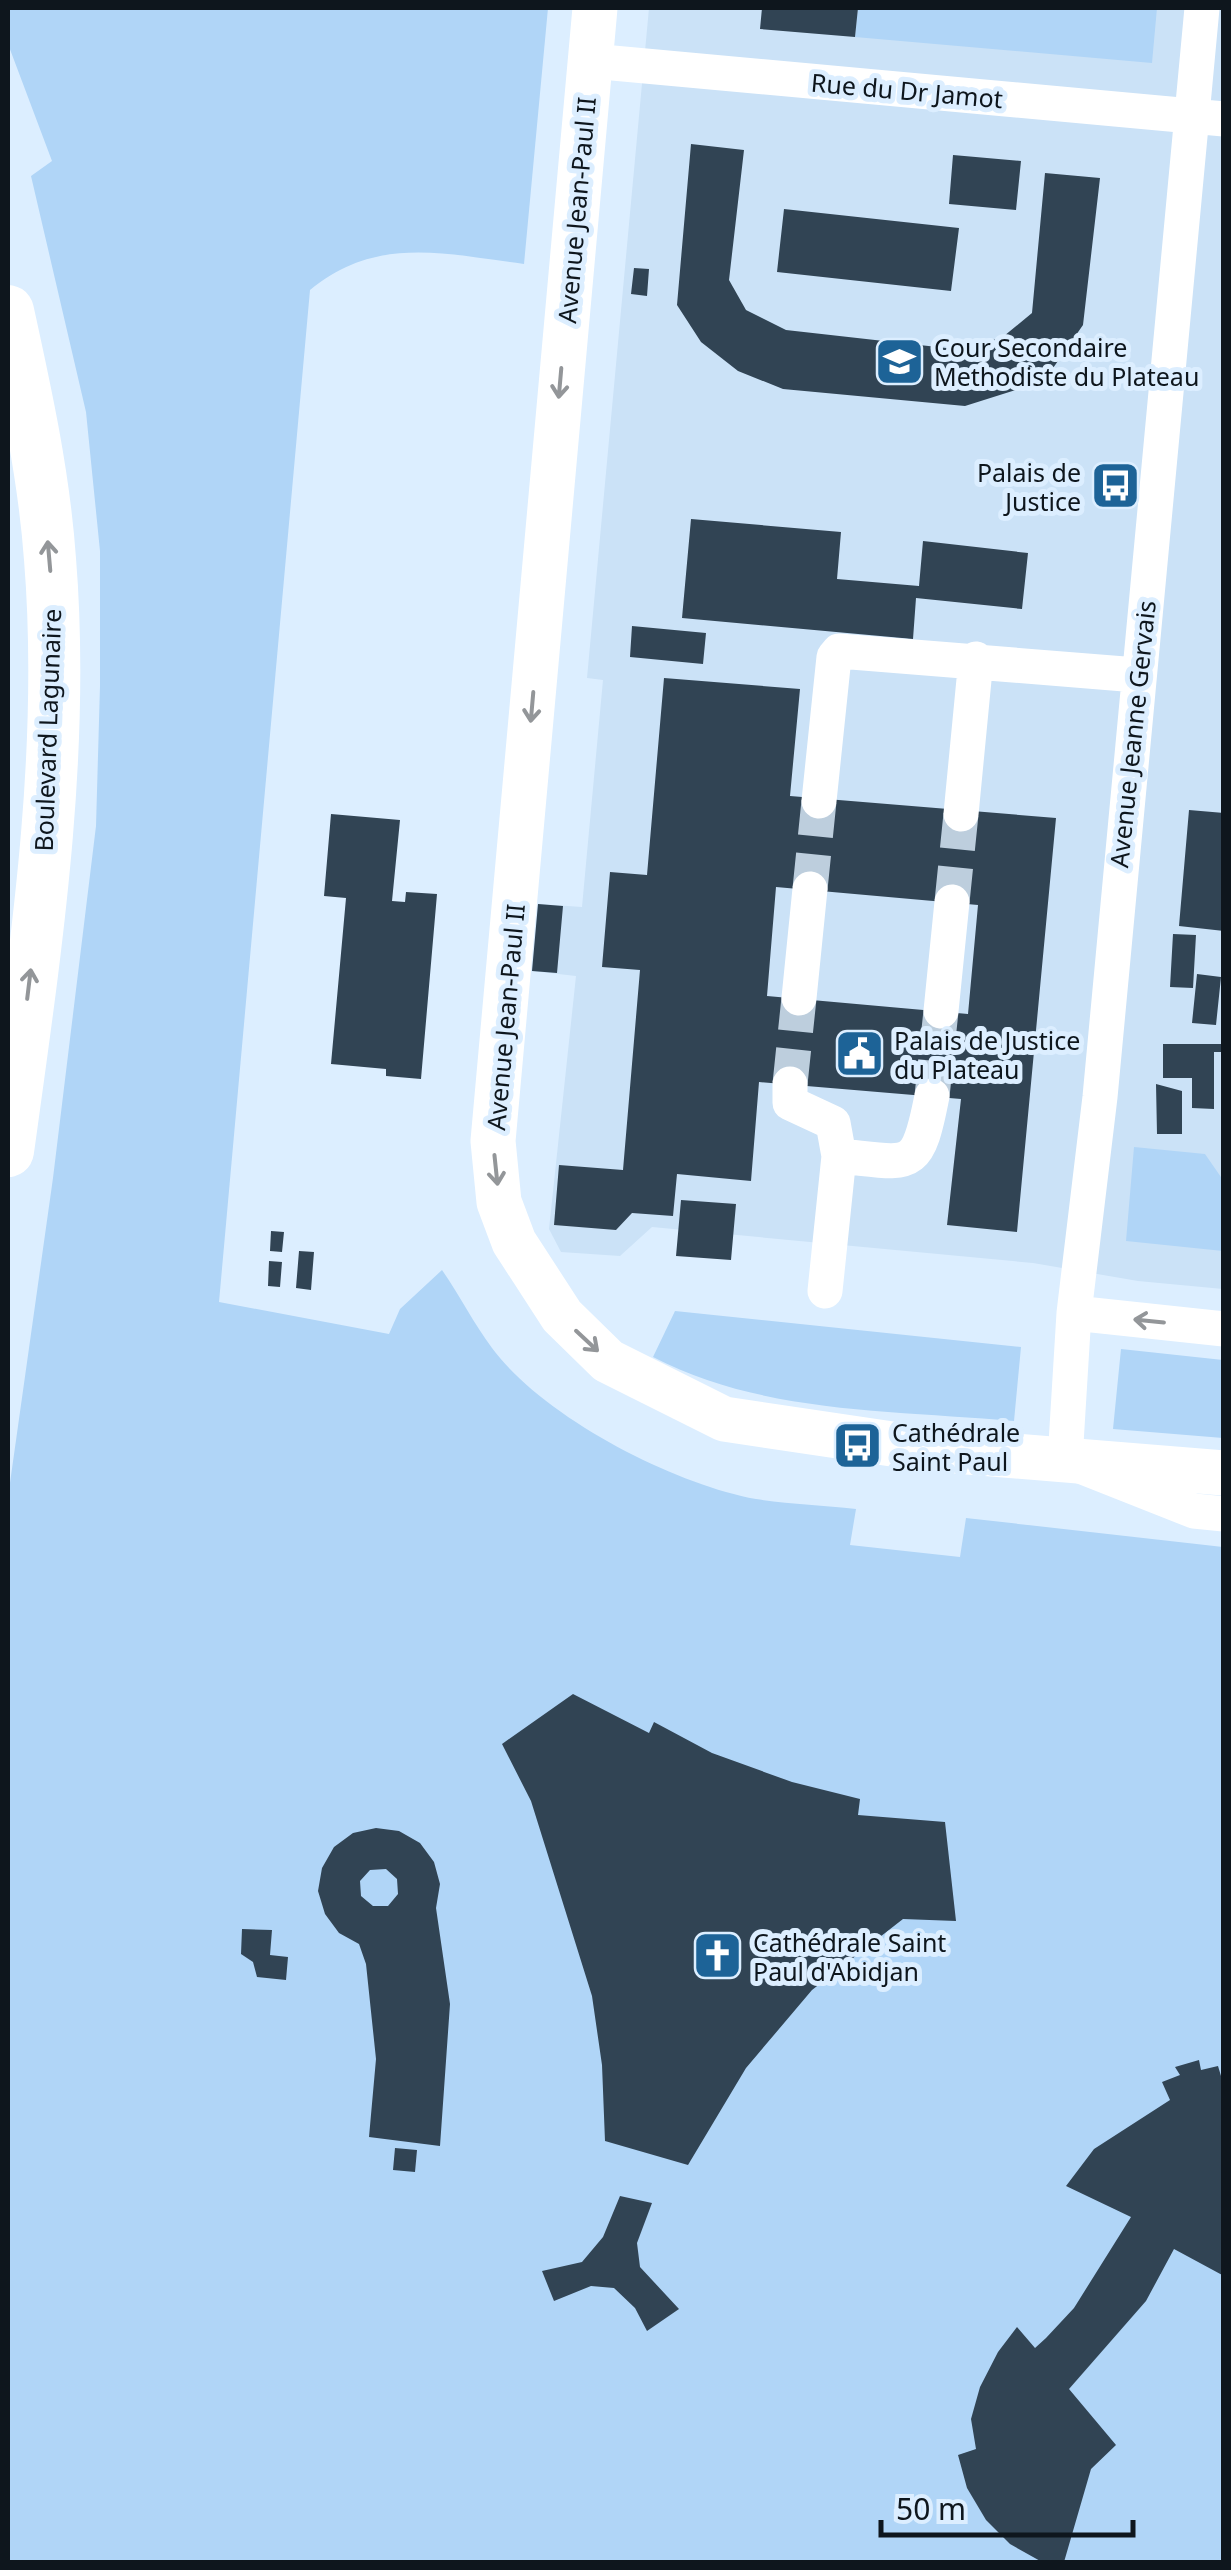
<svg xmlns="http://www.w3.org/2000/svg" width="1231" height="2570" font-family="'Noto Sans',sans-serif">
  <rect width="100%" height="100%" fill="#dceeff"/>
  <!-- built -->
  <path fill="#cbe2f7" d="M649,8H1223V1289L1138,1281L1033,1263L652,1227L620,1256L561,1252L549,1229L576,976L532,971L538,904L582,907L603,680L587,678Z"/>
  <!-- green -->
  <path fill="#b0d5f7" d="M8,8H548L524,264C446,254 376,235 310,290L219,1302L389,1334L400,1309L442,1270C460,1296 474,1324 492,1348C543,1417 673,1484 756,1499C788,1504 823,1505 856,1509L850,1545L960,1557L966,1518L1223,1547V2562H8V1497L53,1178L96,826L100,686V551L86,412L31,176L52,161L8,44Z
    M858,8H1157L1152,63L855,37Z
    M1134,1147L1205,1154L1223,1180V1251L1126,1241Z
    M675,1311L1021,1347L1014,1421C894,1410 762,1414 653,1357Z
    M1121,1349L1223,1360V1438L1113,1429Z"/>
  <!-- building -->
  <path fill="#314454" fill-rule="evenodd" d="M762,8H858L855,37L760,29Z
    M691,144L744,150L729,280L746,310L786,330L964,350L1004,336L1032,313L1045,173L1100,178L1083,325L1044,381L965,406L783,389L738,371L701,342L677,305Z
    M953,155L1021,161L1016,210L949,204Z
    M784,209L959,228L951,291L777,272Z
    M634,268L649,269L647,296L631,294Z
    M691,519L841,532L837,579L919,586L923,541L1028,553L1022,609L916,598L913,639L682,618Z
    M632,626L706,633L703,664L630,657Z
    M664,678L800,689L790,796L1056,818L1017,1232L947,1225L961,1099L759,1082L751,1181L677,1174L673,1216L632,1213L616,1230L554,1225L559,1165L623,1170L640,970L602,967L610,872L647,875ZM776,887L978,905L968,1014L767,996Z
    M1189,810L1224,813V931L1179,926Z
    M331,814L400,820L392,901L405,902L406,892L437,894L421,1079L386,1076V1069L331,1064L346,898L324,896Z
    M538,904L563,906L557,973L532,971Z
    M1173,934L1196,935L1193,988L1170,987Z
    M1197,974L1221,977L1216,1025L1192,1023Z
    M1163,1044H1224V1052H1214V1109L1192,1108V1078H1163Z
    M1156,1084L1182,1091V1134H1157Z
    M681,1200L736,1204L731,1260L676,1256Z
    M271,1231L284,1232L282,1252L270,1251Z
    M299,1251L314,1252L311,1290L296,1288Z
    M269,1261L282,1262L280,1287L268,1286Z
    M573,1694L649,1733L654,1722L712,1753L792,1782L860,1799L858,1815L945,1822L956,1921L903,1919L812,1990L746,2068L688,2165L605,2141L602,2065L592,1996L531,1801L502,1744Z
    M376,1828L399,1831L420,1843L434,1862L440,1884L436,1908L450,2004L440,2146L369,2137L376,2059L366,1964L359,1944L339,1933L325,1914L318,1891L322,1868L334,1847L353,1833ZM386,1869L397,1879L398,1894L388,1906H373L361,1896L360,1881L370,1870Z
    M242,1929L272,1930L270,1955L288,1957L286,1980L257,1977L253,1962L241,1954Z
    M1199,2060L1201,2070L1218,2066L1224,2086V2276L1174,2249L1146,2301L1069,2389L1116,2445L1091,2469L1064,2562H1042L1010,2544L986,2520L967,2488L958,2455L976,2449L971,2419L980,2387L998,2352L1017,2327L1035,2348L1046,2338L1074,2308L1131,2217L1066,2186L1094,2149L1170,2100L1162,2082L1180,2075L1175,2067Z
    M395,2148L417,2150L415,2172L393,2170Z
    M620,2196L652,2203L637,2243L640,2267L679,2309L647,2331L635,2308L614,2288L591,2286L554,2301L542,2271L582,2262L603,2237Z"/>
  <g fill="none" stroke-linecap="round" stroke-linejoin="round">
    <!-- minor-tunnel -->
    <path stroke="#bdcedd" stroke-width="35" stroke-dasharray="35 18" stroke-linecap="butt" d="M810,889L819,801
      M952,902L961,814
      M790,1084L799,998
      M932,1096L941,1011"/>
    <!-- minor -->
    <path stroke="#fff" stroke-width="35" d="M1202,8L1100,1097L1074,1313L1065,1460L1194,1511L1224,1514
      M591,61L1224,119
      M819,801L834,657L839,651L1137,675
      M961,814L976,659
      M799,998L810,889
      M941,1011L952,902
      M790,1084V1103L833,1123L839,1156L825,1291
      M839,1156C912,1163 917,1173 932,1096
      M1074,1313L1224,1329"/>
    <!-- major -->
    <path stroke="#fff" stroke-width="45" d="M595,8L493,1141L499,1202L514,1242L562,1316L608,1361L724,1419L919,1448L1224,1473"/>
    <!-- highway -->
    <path stroke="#fff" stroke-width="52" d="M8,311C26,393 44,475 50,559C66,756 35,955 8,1151"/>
  </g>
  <!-- one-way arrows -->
  <defs><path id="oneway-shaft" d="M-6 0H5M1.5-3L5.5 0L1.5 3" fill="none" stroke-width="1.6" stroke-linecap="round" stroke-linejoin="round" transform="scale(2.5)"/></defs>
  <g stroke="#939699">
    <use href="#oneway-shaft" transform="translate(560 383) rotate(95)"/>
    <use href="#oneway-shaft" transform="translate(49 556) rotate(-95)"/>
    <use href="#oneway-shaft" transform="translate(532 707) rotate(95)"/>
    <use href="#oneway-shaft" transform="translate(29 984) rotate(-83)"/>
    <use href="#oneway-shaft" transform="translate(496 1170) rotate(84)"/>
    <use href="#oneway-shaft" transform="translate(1149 1321) rotate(-174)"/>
    <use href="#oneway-shaft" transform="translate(587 1341) rotate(43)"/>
  </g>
  <!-- icons -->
  <defs>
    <symbol id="school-square" viewBox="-11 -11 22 22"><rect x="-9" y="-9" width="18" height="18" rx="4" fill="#1d6397" stroke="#dceeff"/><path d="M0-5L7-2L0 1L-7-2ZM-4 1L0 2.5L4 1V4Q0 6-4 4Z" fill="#fff"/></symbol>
    <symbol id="bus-square" viewBox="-11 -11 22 22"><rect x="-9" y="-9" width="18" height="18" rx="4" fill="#1d6397" stroke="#dceeff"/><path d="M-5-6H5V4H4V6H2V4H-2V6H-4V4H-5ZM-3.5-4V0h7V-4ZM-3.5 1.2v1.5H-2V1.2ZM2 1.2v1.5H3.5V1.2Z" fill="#fff"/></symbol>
    <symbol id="civic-square" viewBox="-11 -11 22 22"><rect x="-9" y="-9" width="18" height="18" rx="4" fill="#1d6397" stroke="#dceeff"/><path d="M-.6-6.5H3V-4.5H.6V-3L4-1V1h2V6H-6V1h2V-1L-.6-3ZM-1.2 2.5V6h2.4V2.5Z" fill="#fff"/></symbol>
    <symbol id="church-square" viewBox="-11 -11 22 22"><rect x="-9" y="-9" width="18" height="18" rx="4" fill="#1d6397" stroke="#dceeff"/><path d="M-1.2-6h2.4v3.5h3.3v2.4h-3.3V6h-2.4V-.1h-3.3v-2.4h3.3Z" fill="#fff"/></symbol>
  </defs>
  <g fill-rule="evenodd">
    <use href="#school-square" x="872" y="334" width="55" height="55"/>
    <use href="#bus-square" x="1088" y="458" width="55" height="55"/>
    <use href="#civic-square" x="832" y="1026" width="55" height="55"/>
    <use href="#bus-square" x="830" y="1418" width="55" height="55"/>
    <use href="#church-square" x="690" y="1928" width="55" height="55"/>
  </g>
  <g text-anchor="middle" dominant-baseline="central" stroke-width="10" stroke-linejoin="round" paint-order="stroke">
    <!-- street labels -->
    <g font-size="25" fill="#0e161d" stroke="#dceeff">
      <text transform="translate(907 90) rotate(5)">Rue du Dr Jamot</text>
      <text transform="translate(576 210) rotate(-85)">Avenue Jean-Paul II</text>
      <text transform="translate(47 730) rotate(-88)">Boulevard Lagunaire</text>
      <text transform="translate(1132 734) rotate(-84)">Avenue Jeanne Gervais</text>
      <text transform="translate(505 1017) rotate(-85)">Avenue Jean-Paul II</text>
    </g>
    <!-- poi labels -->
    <g font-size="25" fill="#0e161d" stroke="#dceeff" text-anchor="start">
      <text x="934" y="347">Cour Secondaire<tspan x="934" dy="29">Methodiste du Plateau</tspan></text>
      <text x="1081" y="472" text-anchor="end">Palais de<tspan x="1081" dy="29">Justice</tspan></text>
      <text x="894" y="1040">Palais de Justice<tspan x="894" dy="29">du Plateau</tspan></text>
      <text x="892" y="1432">Cathédrale<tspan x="892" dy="29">Saint Paul</tspan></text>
      <text x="753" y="1942">Cathédrale Saint<tspan x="753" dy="29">Paul d'Abidjan</tspan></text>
    </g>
  </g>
  <!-- border -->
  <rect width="1231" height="2570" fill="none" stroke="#0e161d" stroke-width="20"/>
  <!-- scale -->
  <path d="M881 2520v15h252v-15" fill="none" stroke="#0e161d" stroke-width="5"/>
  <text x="896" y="2520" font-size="30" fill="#0e161d" stroke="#dceeff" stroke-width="8" paint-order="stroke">50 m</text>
</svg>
